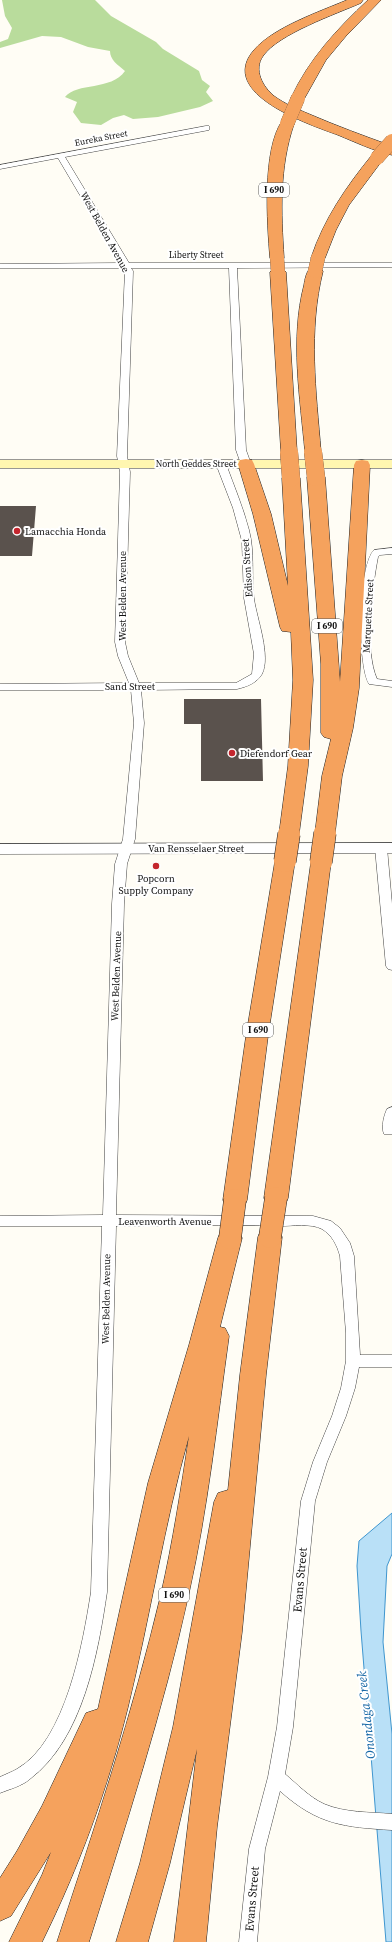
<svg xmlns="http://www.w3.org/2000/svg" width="392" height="1942" font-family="'Source Serif 4',serif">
  <rect width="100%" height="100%" fill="#fffdf5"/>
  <!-- forest -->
  <path fill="#b9dc9c" d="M2,0H95L111,16L156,42L163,49L199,71L202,80L210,86L206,92L213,101L200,107L158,117L133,119L124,115L113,118L101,125L81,123L73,112L77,102L65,97C77,82 111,91 125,71C118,65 110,60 110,51L88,47L61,37L42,36L0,48V42L8,39L12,28L5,16Z"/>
  <!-- water -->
  <path fill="#b9e0f7" stroke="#3f96cf" d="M392,1513V1554L387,1566L383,1642L392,1734V1942H386L361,1631L357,1566L359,1541Z"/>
  <!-- building -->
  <path fill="#5a524d" d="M0,506H36L32,556H0Z
    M184,699H261L263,781H201V724H184Z"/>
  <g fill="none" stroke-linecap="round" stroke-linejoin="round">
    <defs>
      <path id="minor" d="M206,126H209V130L65,157L129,263H392V267L237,268L246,450L251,464L246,467L241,464L236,450L229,268H131L133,271L127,456L130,472L125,642L128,656L139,683H236L252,674L254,654L244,598L242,541L233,508L216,464L221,461L226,464C234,486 243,507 249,530C255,553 251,576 254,599C257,619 271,656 262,674C257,683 246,687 237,689L141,690L144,723L135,839L127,864L124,904L116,1215L313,1216L331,1221L340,1228L350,1243L354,1256L360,1355H392V1367H359L355,1388L346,1416L327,1462L315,1501L293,1727L285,1774C297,1784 309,1797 324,1804C345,1813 370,1812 392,1814V1830C344,1827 318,1825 280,1791L265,1849L257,1942H239L249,1849L268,1777L277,1727L301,1501L313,1462L332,1416L341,1388L346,1361V1333L340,1256C337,1245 332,1235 322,1229C311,1223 292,1226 280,1226C225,1224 170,1226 116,1226L107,1592C98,1653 83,1739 30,1779C22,1786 10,1789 0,1793V1777C6,1774 12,1772 17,1769C66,1741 83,1643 91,1592L102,1226H0V1216L103,1215L112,904L115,864L123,839L134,723L131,690H0V684L129,683L118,656L115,642L120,472L117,456L125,271L123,268H0V264L120,263L58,158L0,169V165Z
        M392,548V554L380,555L378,557C372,588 364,650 377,679L392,681V687L369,684C357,665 358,565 374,550Z
        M381,844L387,848L392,904V970L388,969L386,966L375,848Z
        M392,1107V1134H384C381,1127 384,1115 387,1109Z"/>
      <path id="tertiary" d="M392,843V853L0,854V844Z"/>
      <path id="secondary" d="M0,460H392V468H0Z"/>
      <path id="motorway" d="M347,0H363L361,3C336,14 278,34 263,56C253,70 263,87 274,96C285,104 297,109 309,114C337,126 364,136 392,146V155C374,151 355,142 338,135C311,125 216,94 254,50C274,27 319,12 347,0Z
        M368,0H381L346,36L326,60L303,101H293L291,98C309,59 337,29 368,0Z
        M287,120L292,121L294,124C279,168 281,212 284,258L282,261H272L270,258C267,223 262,150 282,121Z
        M377,154L382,155L384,158L349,205L336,230L325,258L323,261H313L311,258C324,219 346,187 372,155Z
        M315,266L320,268L323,271C308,331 316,391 321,452L319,456L313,457L307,456L305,452C300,397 290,339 304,285C305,279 306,273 310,268Z
        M278,267L283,269L286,272L297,452L295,456L289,457L283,456L281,452L270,272L273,269Z
        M246,459L252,460L254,464L271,514L288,586L282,478L285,474L291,473L297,474L300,478L313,680L308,766L299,834L296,839L289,841L282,839L279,834L288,766L293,680L291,632L282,631L280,627L253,514L238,464L240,460Z
        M362,460L368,461L370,465L359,688L353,728L342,776L335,833L332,838L325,840L318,838L315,833L322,776L331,739L324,737L321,733V664L307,477L310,473L316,472L322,473L325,477L340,682L354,465L356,461Z
        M285,854L292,856L295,861L268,1036L247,1200L244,1207L235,1210L226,1207L223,1200L246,1036L275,861L278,856Z
        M321,855L328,857L331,862L288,1198L285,1205L276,1208L267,1205L264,1198L311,862L314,857Z
        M270,1227L279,1230L282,1237L266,1375L242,1632L217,1827L206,1942H174L197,1749L170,1863L148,1942H116L140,1863L173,1727L214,1502L218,1493L228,1490L240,1375L258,1237L261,1230Z
        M230,1228L239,1231L242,1238L220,1327L225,1328L229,1336C217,1422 208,1508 189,1593C163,1711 125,1827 89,1942H57C95,1827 133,1712 161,1594C173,1541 181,1489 189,1436C164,1525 150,1617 128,1707C108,1788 79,1867 42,1942H9L42,1875L51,1852L11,1916L0,1921V1878L17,1851L42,1806L86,1713L98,1709L148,1483L189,1345L218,1238L221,1231Z"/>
    </defs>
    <!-- minor casing -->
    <use href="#minor" stroke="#444" stroke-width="1"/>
    <!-- tertiary casing -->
    <use href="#tertiary" stroke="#444" stroke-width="1"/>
    <!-- secondary casing -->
    <use href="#secondary" stroke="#333" stroke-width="1"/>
    <!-- motorway casing -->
    <use href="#motorway" stroke="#222" stroke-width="1"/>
    <!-- minor -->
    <use href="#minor" fill="#fff" fill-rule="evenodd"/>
    <!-- tertiary -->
    <use href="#tertiary" fill="#fff" fill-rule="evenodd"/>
    <!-- secondary -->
    <use href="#secondary" fill="#fff6b0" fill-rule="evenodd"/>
    <!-- motorway -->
    <use href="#motorway" fill="#f5a25d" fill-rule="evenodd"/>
    <defs>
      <path id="motorway-bridge-far2" d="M287,124L298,98
        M377,158L392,141
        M277,258L278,272
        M315,271L318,258"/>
      <path id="motorway-bridge-far1" d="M289,452L291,478
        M313,452L316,477"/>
      <path id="motorway-bridge" d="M285,861L289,834
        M321,862L325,833
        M270,1237L276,1198
        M230,1238L235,1200"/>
    </defs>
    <!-- motorway-bridge-far2 casing -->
    <use href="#motorway-bridge-far2" stroke="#222" stroke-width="14" stroke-linecap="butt"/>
    <!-- motorway-bridge-far1 casing -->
    <use href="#motorway-bridge-far1" stroke="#222" stroke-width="18" stroke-linecap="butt"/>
    <!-- motorway-bridge casing -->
    <use href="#motorway-bridge" stroke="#222" stroke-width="23" stroke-linecap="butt"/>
    <!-- motorway-bridge-far2 -->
    <use href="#motorway-bridge-far2" stroke="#f5a25d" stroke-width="14"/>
    <!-- motorway-bridge-far1 -->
    <use href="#motorway-bridge-far1" stroke="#f5a25d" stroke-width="18"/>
    <!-- motorway-bridge -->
    <use href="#motorway-bridge" stroke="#f5a25d" stroke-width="22"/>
  </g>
  <!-- markers -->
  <g fill="#c4262e" stroke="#fff" stroke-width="1.5">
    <circle cx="17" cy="531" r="4"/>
    <circle cx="232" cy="753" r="4"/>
    <circle cx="156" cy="866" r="4"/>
  </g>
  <g text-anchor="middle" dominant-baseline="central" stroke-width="4" stroke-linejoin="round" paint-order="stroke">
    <!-- far-street labels -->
    <g font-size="9" fill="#111" stroke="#fff">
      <text transform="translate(101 138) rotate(-11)">Eureka Street</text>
      <text x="196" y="255">Liberty Street</text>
      <text x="196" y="464">North Geddes Street</text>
    </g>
    <!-- shield labels -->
    <g fill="#fff" stroke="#585858" stroke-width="1">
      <rect x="259" y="183" width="30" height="14" rx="3"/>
      <rect x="312" y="619" width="30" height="14" rx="3"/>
      <rect x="243" y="1023" width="30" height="14" rx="3"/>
      <rect x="159" y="1588" width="30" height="14" rx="3"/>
    </g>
    <g font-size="9" font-weight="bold" fill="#111">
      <text x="274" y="190">I 690</text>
      <text x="327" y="626">I 690</text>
      <text x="258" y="1030">I 690</text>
      <text x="174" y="1595">I 690</text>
    </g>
    <!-- street labels -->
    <g font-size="10" fill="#111" stroke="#fff">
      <text transform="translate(105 232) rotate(61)">West Belden Avenue</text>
      <text transform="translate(247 568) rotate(-94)">Edison Street</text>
      <text transform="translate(122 596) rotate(-90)">West Belden Avenue</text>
      <text transform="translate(368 616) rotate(-87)">Marquette Street</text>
      <text x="130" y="686">Sand Street</text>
      <text x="196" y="848">Van Rensselaer Street</text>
      <text transform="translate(116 976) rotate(-88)">West Belden Avenue</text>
      <text x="165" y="1221">Leavenworth Avenue</text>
      <text transform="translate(106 1299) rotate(-89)">West Belden Avenue</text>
    </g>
    <!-- poi labels -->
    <g font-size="10" fill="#111" stroke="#fff" text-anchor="start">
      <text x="25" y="531">Lamacchia Honda</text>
      <text x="240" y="753">Diefendorf Gear</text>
      <text x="156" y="878" text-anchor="middle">Popcorn<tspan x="156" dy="12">Supply Company</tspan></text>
    </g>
    <!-- near-street labels -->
    <g font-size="12" fill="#111" stroke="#fff">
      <text transform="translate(300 1580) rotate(-85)">Evans Street</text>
      <text transform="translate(252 1899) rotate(-85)">Evans Street</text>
    </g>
    <!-- near-water labels -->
    <g font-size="13" font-style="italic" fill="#1768a6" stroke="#fff">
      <text transform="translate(366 1715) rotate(-96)">Onondaga Creek</text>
    </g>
  </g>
</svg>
